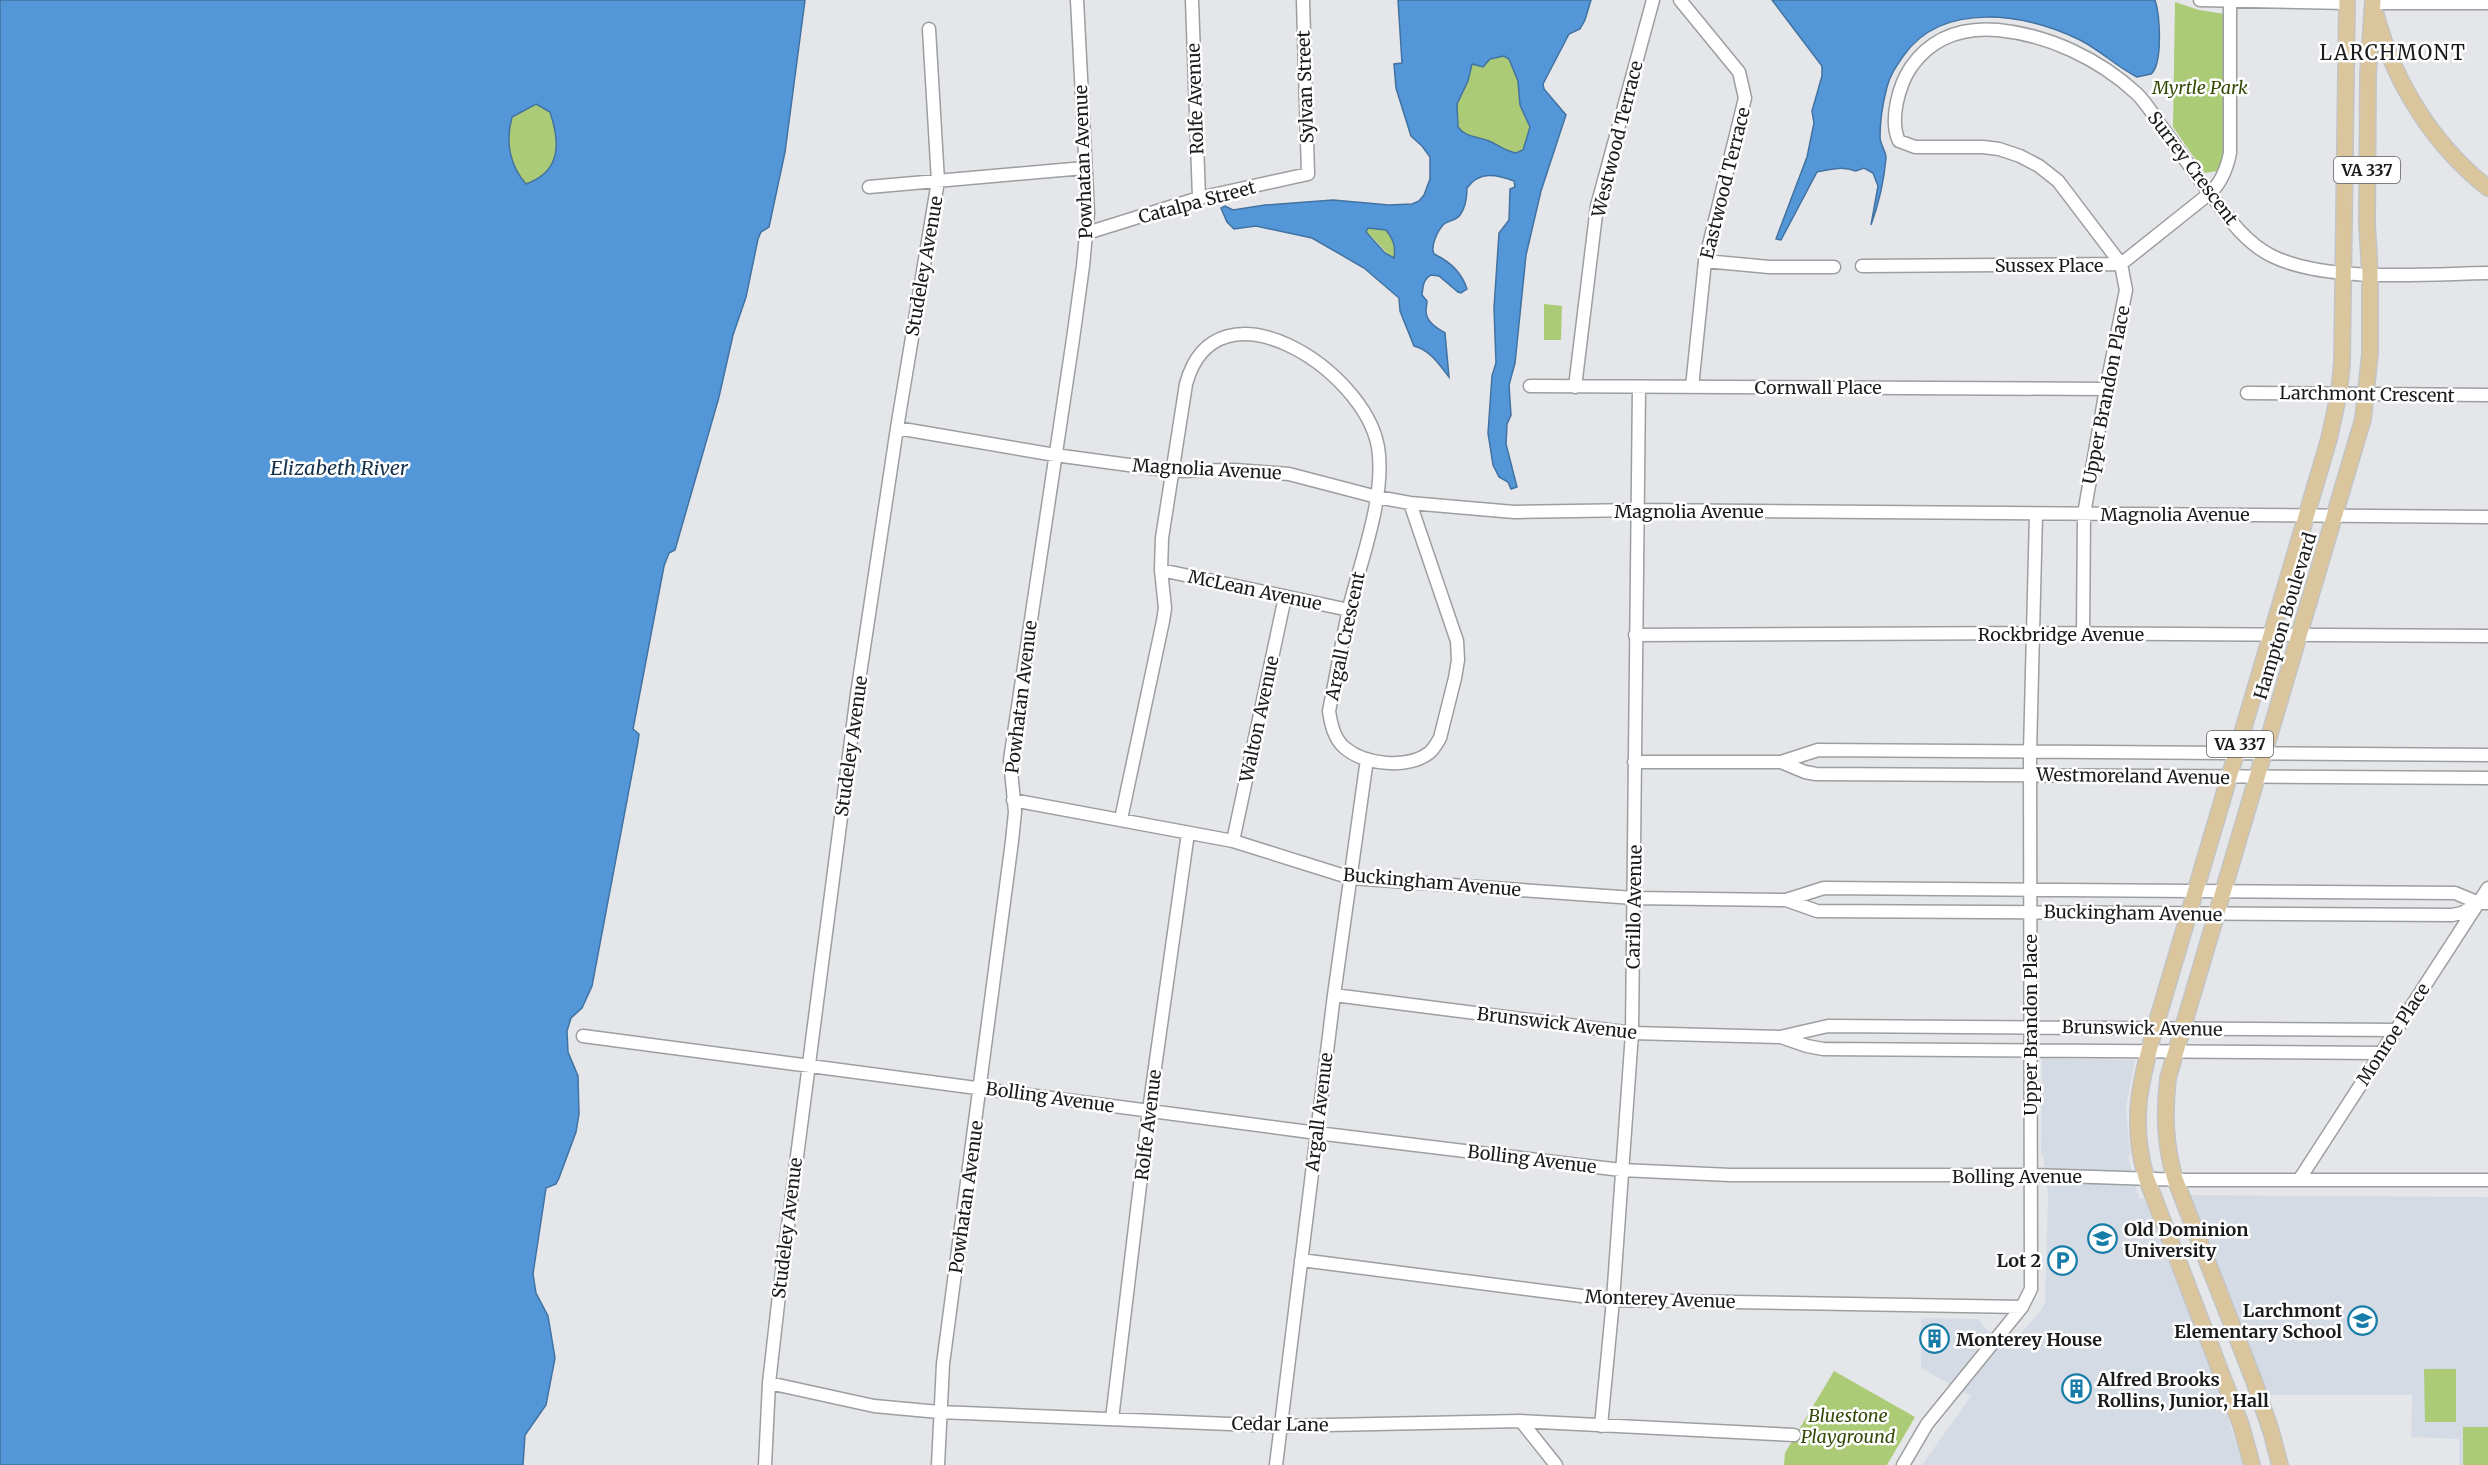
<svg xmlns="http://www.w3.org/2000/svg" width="2488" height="1465" font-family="Merriweather,serif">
  <rect width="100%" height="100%" fill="#e5e6e9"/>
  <!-- built -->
  <path fill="#d5dbe4" d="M2042,1058L2135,1060L2126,1108L2130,1155L2128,1156L2139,1198H2144L2219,1390L2243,1465H1922L1971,1396L1921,1368V1318L1979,1319L1982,1325L2008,1347L2040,1312L2045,1303L2048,1196L2043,1155L2041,1154Z
    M2190,1195L2488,1197V1465H2459V1439L2411,1437L2412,1395H2268Z"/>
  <!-- green -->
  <path fill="#abcb76" d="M2175,2L2199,10L2225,14L2226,148L2217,171L2205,173L2173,127Z
    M1504,56L1509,59L1518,81L1520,105L1530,127L1523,150L1516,153C1505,151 1498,145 1489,141C1477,136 1466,138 1458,127L1457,104L1468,81L1472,64Z
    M536,104L550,112C560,142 562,171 526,185C510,164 505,143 512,117Z
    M1368,228L1386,230C1393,239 1395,246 1394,258C1382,251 1377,239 1365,232Z
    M1544,304L1562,306L1561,340H1544Z
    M2424,1369H2456V1422H2425Z
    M1834,1371L1915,1417L1887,1465H1784L1785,1453Z
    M2463,1427H2488V1465H2463Z"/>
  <!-- water -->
  <path fill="#5397d9" stroke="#4272a0" stroke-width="1.5" fill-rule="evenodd" d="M0,0H805L785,152L769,227L761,232L758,239L746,297L733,335L719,397L675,550L669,553L664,566L633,729L639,734L638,742L592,986L582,1008L571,1018L567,1031L568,1052L578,1076L579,1114L576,1132L559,1178L556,1184L546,1188L533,1274L536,1293L548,1316L555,1358L546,1405L525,1435L523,1465H0ZM536,104L550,112C560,142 562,171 526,184C510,166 505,142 512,117Z
    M1398,0H1591L1585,20L1580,29L1569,34L1543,84L1544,89L1566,115L1541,191L1526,255L1515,363L1509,385L1511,415L1507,424L1506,444L1517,487L1511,489L1508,482L1499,477L1493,465L1488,433L1492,376L1496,363L1494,308L1499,233L1509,220L1510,189L1515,187L1514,181C1496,174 1479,171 1467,188C1467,198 1466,207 1460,215C1456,221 1449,220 1444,224C1438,230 1430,246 1434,254C1449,261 1462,273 1467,289L1461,293L1458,292L1439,276L1431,275C1423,279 1423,287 1422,295L1427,301C1427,304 1426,307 1426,311C1426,322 1437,328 1445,333L1449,377C1439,364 1430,350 1414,346L1400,311L1399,298L1364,268L1312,238L1256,226L1234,229L1227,222L1221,208L1225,206L1233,210L1265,205L1333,200L1389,205L1412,204L1419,201L1424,195L1430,179V157L1422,146L1411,136L1396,88L1394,64L1402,63ZM1504,56L1509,59L1518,81L1520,105L1530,127L1523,150L1516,153C1505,151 1498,145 1489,141C1477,136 1466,138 1458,127L1457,104L1468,81L1472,64L1483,67L1490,59ZM1368,228L1386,230C1393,239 1396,246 1394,258L1385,253L1366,232Z
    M1772,0H2155C2160,15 2163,64 2151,74L2137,77C2117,67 2100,50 2080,40C2026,14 1944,0 1904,55C1897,65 1890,75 1887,87C1883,102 1880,121 1880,137C1880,144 1886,151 1886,158C1884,181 1879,203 1871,225L1878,186L1873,173L1864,168L1856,171C1842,166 1832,169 1817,172L1781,240L1776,239L1807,157L1814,123L1812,111L1822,76V66Z"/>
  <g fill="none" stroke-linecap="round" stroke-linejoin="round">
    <defs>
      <path id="minor" d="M1192,0L1199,198
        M1680,0L1739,72L1745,98L1705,261L1692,387
        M2200,0L2347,3
        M2373,3H2488
        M869,187L1084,168
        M1087,233L1199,198L1308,174L1303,0
        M1705,261L1769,267H1834
        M1862,266L2121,264L2210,193C2221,183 2227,168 2230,153V2
        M1530,386L2106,389
        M1575,387L1597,206L1653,0
        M2247,393L2488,395
        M897,428L1055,455L1173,471L1235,470L1289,474L1377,497L1410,503L1514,512L1637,510L2488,517
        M1161,570L1349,610
        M2083,634L2084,514L2106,389L2126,290L2121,264L2058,181L2039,166L2020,156L1999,149L1983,147H1915L1899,141C1889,120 1899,85 1911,67C1932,37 1962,27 1998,30C2049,35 2099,59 2136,93C2146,102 2153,115 2161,126C2178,149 2194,173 2212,196C2229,219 2246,243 2272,256C2327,283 2426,274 2488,273
        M1635,635L2033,633L2488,636
        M1634,762H1781L1818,750L2488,755
        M1781,762L1805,772L1816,774L2488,778
        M1013,800L1233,841L1351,878L1634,898L1786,900L1824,888L2455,893L2479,903H2488
        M1121,819L1163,621L1165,608L1161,570L1162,538L1186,384C1216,274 1364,369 1378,447C1386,496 1361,560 1349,608C1342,642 1336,677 1329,711C1331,724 1334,739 1345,748C1365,765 1408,769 1429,753C1434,749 1437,743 1440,738L1455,678L1458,660L1457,641L1410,503
        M1233,841L1285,597
        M1786,900L1817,911L2452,915L2462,913L2479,903
        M1334,995L1632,1033L1780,1037L1828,1026L2397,1030
        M583,1036L1317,1133L1621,1170L1730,1175H2030L2185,1180H2488
        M1781,1037L1807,1046L1823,1049L2381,1053
        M2299,1180L2488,888
        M1301,1260L1613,1300L2022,1307
        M769,1383L874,1406L939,1412L1279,1426L1521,1421L1794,1435
        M1112,1419L1149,1110L1188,833
        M1521,1421L1556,1465
        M1601,1426L1613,1300L1632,1033L1639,387
        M765,1465L769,1383L779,1295L857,694L897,428L938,181L929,29
        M938,1465L943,1364L1012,841L1015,812L1010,760L1073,339L1083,266L1088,213L1077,0
        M1276,1465L1334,995L1367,759
        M1903,1465L1927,1424L2022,1307L2031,1289L2030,752L2036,514"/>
      <path id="major" d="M2376,15C2394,82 2433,145 2488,188
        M2252,1465L2241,1425L2146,1177C2130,1122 2140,1082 2155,1028L2329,439L2339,393L2342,363L2347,0
        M2280,1465L2271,1431L2254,1381L2175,1179C2165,1145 2164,1114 2168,1078L2363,419L2370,354V274L2367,224L2368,74L2373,0"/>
    </defs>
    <!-- minor casing -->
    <use href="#minor" stroke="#9c9ea0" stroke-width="15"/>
    <!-- major casing -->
    <use href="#major" stroke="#c3c4c4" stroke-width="18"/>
    <!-- minor -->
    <use href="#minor" stroke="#fff" stroke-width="12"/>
    <!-- major -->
    <use href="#major" stroke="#dac59d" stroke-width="15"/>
  </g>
  <!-- icons -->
  <defs>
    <symbol id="university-ring" viewBox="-11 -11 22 22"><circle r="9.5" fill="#fff" stroke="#177ca7" stroke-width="1.5"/><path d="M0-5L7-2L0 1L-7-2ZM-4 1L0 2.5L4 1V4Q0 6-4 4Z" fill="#177ca7"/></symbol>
    <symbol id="parking-ring" viewBox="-11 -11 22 22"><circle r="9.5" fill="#fff" stroke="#177ca7" stroke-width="1.5"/><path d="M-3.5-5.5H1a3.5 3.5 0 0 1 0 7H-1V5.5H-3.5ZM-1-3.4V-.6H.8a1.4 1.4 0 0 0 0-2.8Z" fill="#177ca7"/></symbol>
    <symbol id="school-ring" viewBox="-11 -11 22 22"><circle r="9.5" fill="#fff" stroke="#177ca7" stroke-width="1.5"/><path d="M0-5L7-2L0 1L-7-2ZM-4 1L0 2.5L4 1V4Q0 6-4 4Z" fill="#177ca7"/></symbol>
    <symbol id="building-ring" viewBox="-11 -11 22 22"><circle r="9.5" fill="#fff" stroke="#177ca7" stroke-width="1.5"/><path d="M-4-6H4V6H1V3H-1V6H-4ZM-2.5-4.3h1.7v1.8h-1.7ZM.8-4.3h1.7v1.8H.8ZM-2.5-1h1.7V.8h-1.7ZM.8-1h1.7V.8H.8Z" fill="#177ca7"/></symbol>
  </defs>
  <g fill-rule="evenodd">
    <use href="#university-ring" x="2086" y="1222" width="33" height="33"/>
    <use href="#parking-ring" x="2046" y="1244" width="33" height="33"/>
    <use href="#school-ring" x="2346" y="1304" width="33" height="33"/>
    <use href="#building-ring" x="1918" y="1322" width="33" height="33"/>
    <use href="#building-ring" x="2060" y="1372" width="33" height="33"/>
  </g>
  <g text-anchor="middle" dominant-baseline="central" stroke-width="5" stroke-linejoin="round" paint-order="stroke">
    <!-- shield labels -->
    <g fill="#fff" stroke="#5f5f60" stroke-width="1.5">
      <rect x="2334" y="157" width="66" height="26" rx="4.5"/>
      <rect x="2207" y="731" width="66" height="26" rx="4.5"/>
    </g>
    <g font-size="16" font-weight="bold" fill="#1a1b1c">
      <text x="2367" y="170">VA 337</text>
      <text x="2240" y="744">VA 337</text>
    </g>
    <!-- street labels -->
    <g font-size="18" fill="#1a1b1c" stroke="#fff">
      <text transform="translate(1305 87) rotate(-92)">Sylvan Street</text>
      <text transform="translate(1195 99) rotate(-92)">Rolfe Avenue</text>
      <text transform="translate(1617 139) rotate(-76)">Westwood Terrace</text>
      <text transform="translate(1083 162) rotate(-92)">Powhatan Avenue</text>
      <text transform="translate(2193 168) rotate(53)">Surrey Crescent</text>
      <text transform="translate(1725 183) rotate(-76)">Eastwood Terrace</text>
      <text transform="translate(1197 202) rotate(-15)">Catalpa Street</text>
      <text x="2049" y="265">Sussex Place</text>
      <text transform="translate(924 266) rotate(-80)">Studeley Avenue</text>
      <text x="1818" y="387">Cornwall Place</text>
      <text transform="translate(2367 394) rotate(1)">Larchmont Crescent</text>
      <text transform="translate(2106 395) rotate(-79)">Upper Brandon Place</text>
      <text transform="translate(1207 469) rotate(3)">Magnolia Avenue</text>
      <text x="1689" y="511">Magnolia Avenue</text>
      <text x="2175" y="514">Magnolia Avenue</text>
      <text transform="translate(1255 590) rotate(12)">McLean Avenue</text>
      <text transform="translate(2285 616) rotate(-73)">Hampton Boulevard</text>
      <text x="2061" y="634">Rockbridge Avenue</text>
      <text transform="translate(1345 636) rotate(-78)">Argall Crescent</text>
      <text transform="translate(1021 697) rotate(-83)">Powhatan Avenue</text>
      <text transform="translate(1259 719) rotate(-78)">Walton Avenue</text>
      <text transform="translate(851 746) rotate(-82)">Studeley Avenue</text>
      <text transform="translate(2133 776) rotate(1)">Westmoreland Avenue</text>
      <text transform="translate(1432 882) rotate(5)">Buckingham Avenue</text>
      <text transform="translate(1634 907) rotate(-89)">Carillo Avenue</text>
      <text transform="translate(2133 913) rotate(1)">Buckingham Avenue</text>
      <text transform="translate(1557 1023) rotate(7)">Brunswick Avenue</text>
      <text transform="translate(2030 1025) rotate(-90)">Upper Brandon Place</text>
      <text transform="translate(2142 1028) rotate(1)">Brunswick Avenue</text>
      <text transform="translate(2393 1034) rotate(-57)">Monroe Place</text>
      <text transform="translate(1050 1097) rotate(8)">Bolling Avenue</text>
      <text transform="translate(1319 1112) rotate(-83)">Argall Avenue</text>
      <text transform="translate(1148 1125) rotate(-83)">Rolfe Avenue</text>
      <text transform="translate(1532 1159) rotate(7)">Bolling Avenue</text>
      <text x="2017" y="1176">Bolling Avenue</text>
      <text transform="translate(966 1197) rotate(-82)">Powhatan Avenue</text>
      <text transform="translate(787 1228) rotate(-83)">Studeley Avenue</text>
      <text transform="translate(1660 1299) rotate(2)">Monterey Avenue</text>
      <text transform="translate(1280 1424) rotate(1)">Cedar Lane</text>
    </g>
    <!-- park labels -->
    <g font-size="18" font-style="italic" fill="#364a08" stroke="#fff">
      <text x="2200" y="87">Myrtle Park</text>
      <text x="1848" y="1415">Bluestone<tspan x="1848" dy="21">Playground</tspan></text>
    </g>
    <!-- poi labels -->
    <g font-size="18" font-weight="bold" fill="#1a1b1c" stroke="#fff" text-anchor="start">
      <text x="2124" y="1229">Old Dominion<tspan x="2124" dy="21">University</tspan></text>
      <text x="2041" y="1260" text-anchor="end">Lot 2</text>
      <text x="2342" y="1310" text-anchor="end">Larchmont<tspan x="2342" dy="21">Elementary School</tspan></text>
      <text x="1956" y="1339">Monterey House</text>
      <text x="2097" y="1379">Alfred Brooks<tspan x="2097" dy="21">Rollins, Junior, Hall</tspan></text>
    </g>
    <!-- neighbourhood labels -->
    <g font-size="20" letter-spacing="1.5" fill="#1a1b1c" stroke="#fff">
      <text x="2393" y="52">LARCHMONT</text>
    </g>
    <!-- water labels -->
    <g font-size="20" font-style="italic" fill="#15314d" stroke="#fff">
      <text x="339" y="467">Elizabeth River</text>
    </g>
  </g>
</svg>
